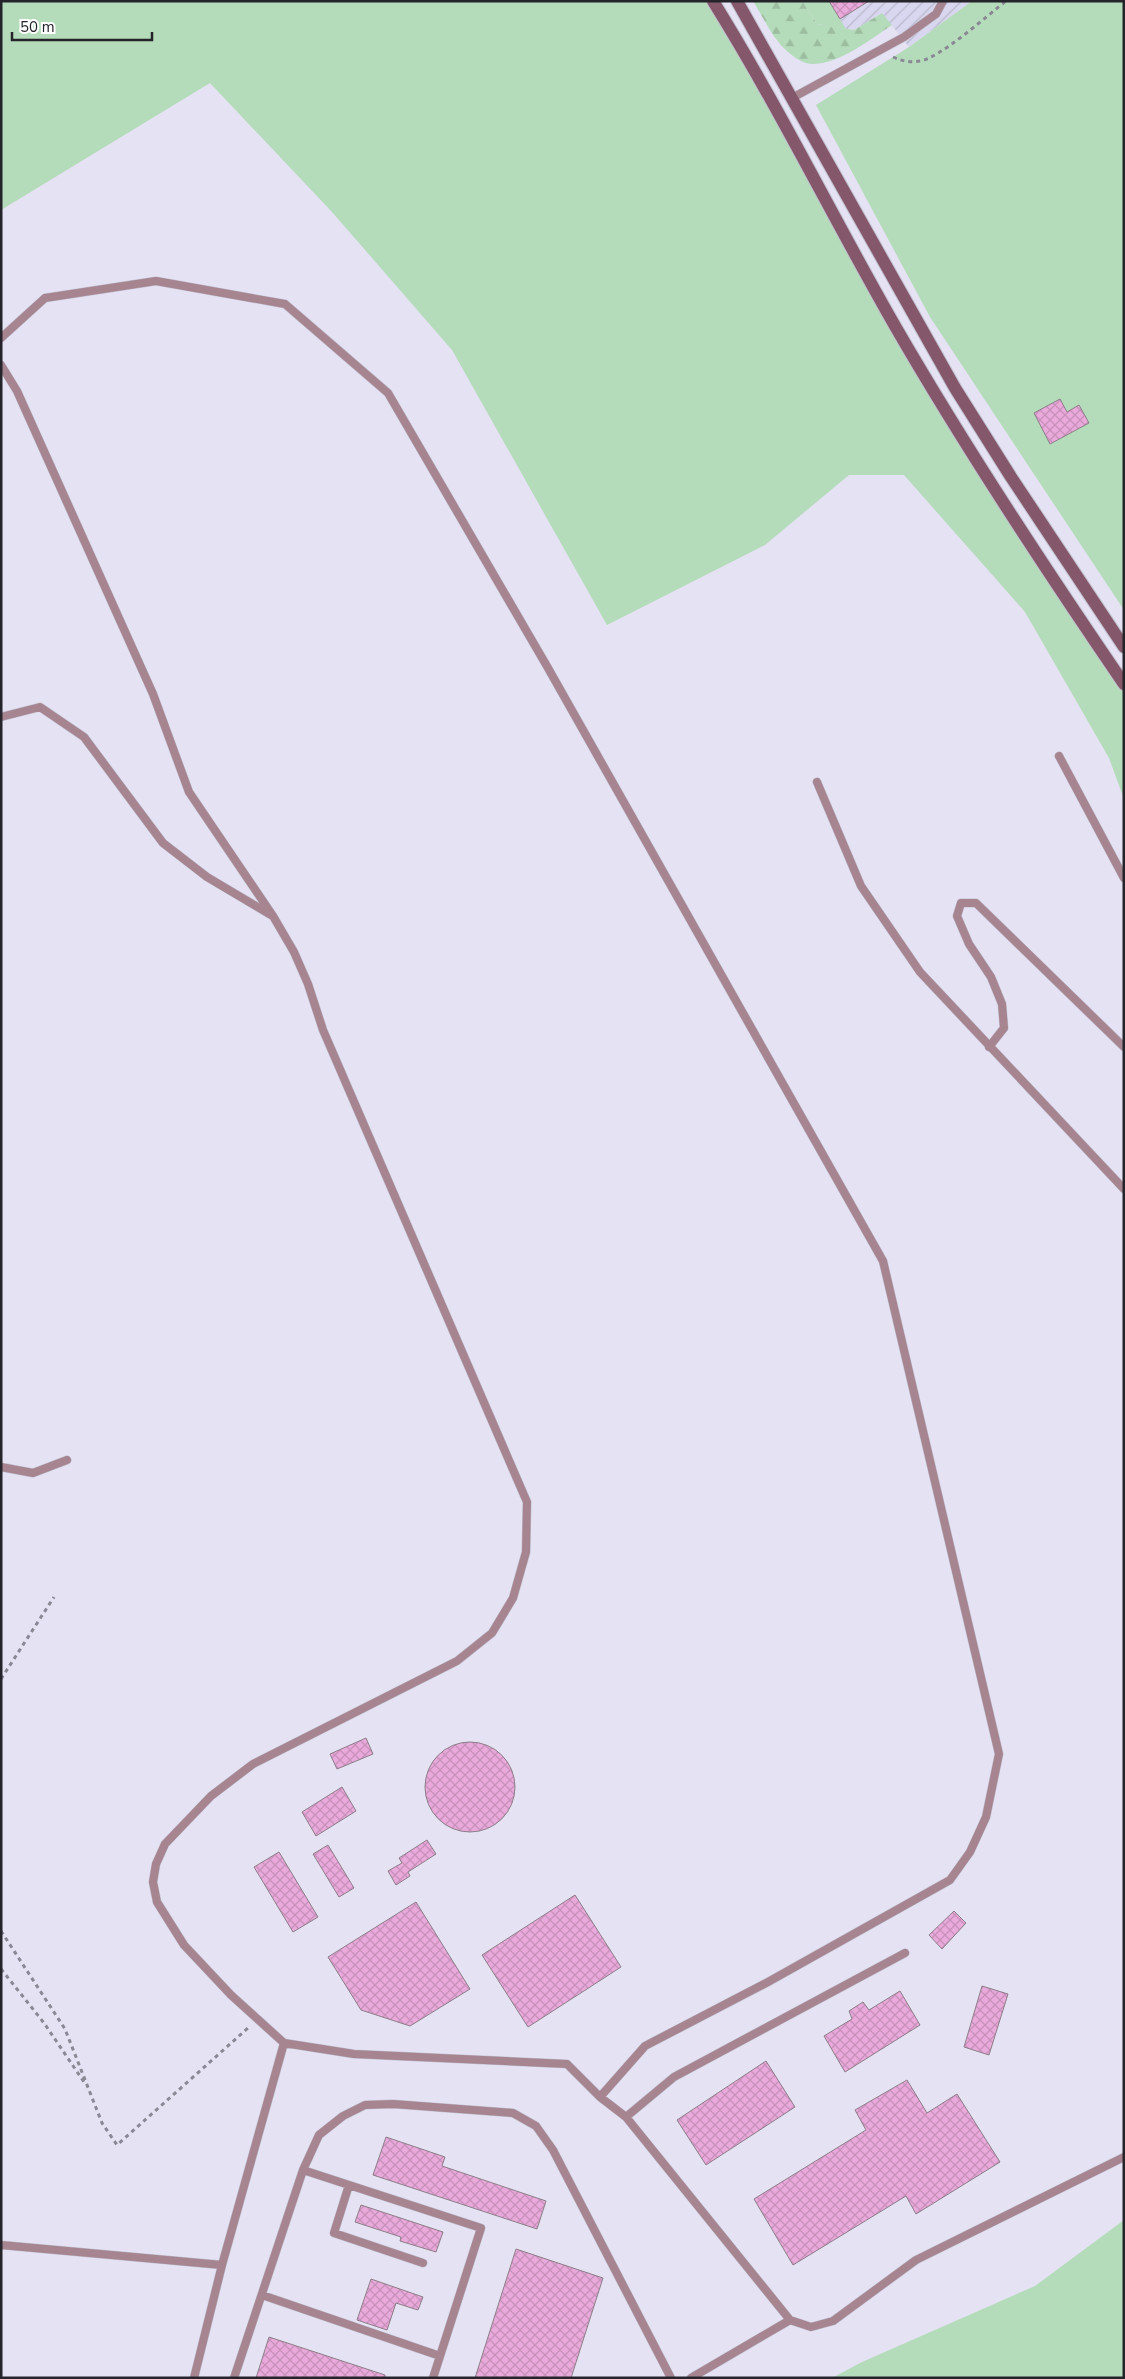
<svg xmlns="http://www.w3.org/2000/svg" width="1125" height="2379" font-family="'Nunito Sans',sans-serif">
  <defs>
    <pattern id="industrial-furrows" width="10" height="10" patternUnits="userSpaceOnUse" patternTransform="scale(1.25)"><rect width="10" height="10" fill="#d9d7ef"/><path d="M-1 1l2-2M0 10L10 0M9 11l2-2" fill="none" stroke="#bab8cd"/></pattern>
    <pattern id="forest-firs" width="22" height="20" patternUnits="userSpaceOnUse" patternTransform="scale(1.25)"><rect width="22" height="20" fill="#b5dcba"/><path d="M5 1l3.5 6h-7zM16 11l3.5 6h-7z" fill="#9cbda0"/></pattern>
    <pattern id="building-cross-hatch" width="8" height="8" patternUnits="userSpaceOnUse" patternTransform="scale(1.25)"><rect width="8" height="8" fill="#e9a9da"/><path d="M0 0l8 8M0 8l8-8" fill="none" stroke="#c891bb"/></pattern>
  </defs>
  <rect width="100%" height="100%" fill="#e4e2f3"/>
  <!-- industrial -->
  <path fill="url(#industrial-furrows)" d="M802,1H972L909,47L882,13L854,30L846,29L817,24Z"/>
  <!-- green -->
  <path fill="#b5dcba" d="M1,1H713L885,320L1124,684V799L1109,758L1025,612L904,475H849L765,545L607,625L452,350L332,212L210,83L1,210Z
    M802,1H829L846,29L817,24Z
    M972,1H1124V610L930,317L816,105L909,47Z
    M1124,2220V2378H832L862,2362L1035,2286Z"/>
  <!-- forest -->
  <path fill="url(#forest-firs)" d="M753,1H802L817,24L854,30L882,13L892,25C869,40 840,64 812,64C801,64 787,52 780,44C769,31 762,15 753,1Z"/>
  <!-- building -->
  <path fill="url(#building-cross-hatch)" stroke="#8c7e88" d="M829,1H869L840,19Z
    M1060,399L1067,412L1079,405L1089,423L1050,444L1034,413Z
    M366,1738L373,1754L337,1769L330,1754Z
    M425 1787a45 45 0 1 1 90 0a45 45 0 1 1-90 0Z
    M342,1787L356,1811L316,1836L302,1812Z
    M427,1840L436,1854L408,1872L410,1876L396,1885L388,1871L402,1863L399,1858Z
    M328,1845L354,1888L339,1897L313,1854Z
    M279,1852L318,1917L293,1932L254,1867Z
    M575,1895L621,1967L528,2027L482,1955Z
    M416,1902L470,1989L410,2026L361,2010L328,1957Z
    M954,1911L966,1923L942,1949L929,1935Z
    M982,1986L1008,1994L989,2055L964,2047Z
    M900,1991L920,2025L845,2072L824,2036L852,2019L849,2011L863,2002L869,2010Z
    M766,2061L795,2107L706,2165L677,2120Z
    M907,2080L927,2113L957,2094L1000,2162L916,2214L906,2196L793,2265L754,2199L866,2130L855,2110Z
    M386,2137L445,2157L442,2166L546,2201L537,2229L373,2175Z
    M361,2205L443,2232L436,2252L400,2241L401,2237L355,2222Z
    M516,2249L603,2278L571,2378H475Z
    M371,2279L423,2297L418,2310L396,2303L387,2330L357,2320Z
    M269,2337L385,2375V2378H256Z"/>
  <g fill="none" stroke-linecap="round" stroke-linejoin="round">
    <defs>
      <path id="service" d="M792,98L904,37L936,14L943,1
        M1,338L45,298L156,281L285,304L388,393L548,668L883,1261L999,1754L986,1817L970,1852L950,1880L768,1982L645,2046L600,2097
        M1,365L17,391L153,694L189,792L273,916L294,952L308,984L323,1030L527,1502L526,1552L513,1598L492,1633L457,1661L253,1764L211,1796L165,1844L156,1864L153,1882L157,1902L184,1945L231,1995L284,2043
        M1,717L40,707L84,737L163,843L207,877L271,915
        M1059,756L1124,878
        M817,782L861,886L920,972L1124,1189
        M989,1047L1004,1028L1002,1004L991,977L969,944L957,916L961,903H976L1124,1047
        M1,1467L33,1473L67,1460
        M626,2117L674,2077L905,1953
        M303,2170L481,2228L433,2378
        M349,2185L334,2233L423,2263
        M1,2245L222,2265L284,2043L354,2054L567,2064L600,2097L626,2117L790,2320L811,2327L833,2321L916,2260L1124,2157
        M262,2295L440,2356
        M194,2378L222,2265
        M234,2378L303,2170L319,2135L343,2116L365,2105L393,2104L513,2113L536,2126L553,2150L671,2378
        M691,2378L790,2320"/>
      <path id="secondary" d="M713,1C779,107 833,218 895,326C966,449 1044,567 1124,684
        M737,1L955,388L1011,477L1124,647"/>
    </defs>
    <!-- service casing -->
    <use href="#service" stroke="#c1c0cf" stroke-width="9"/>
    <!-- secondary casing -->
    <use href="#secondary" stroke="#c1c0cf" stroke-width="14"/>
    <!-- path -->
    <path stroke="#898894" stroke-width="3" stroke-dasharray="4 4" stroke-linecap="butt" d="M893,57C902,61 910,63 920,61C940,58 988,15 1006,1
      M1,1679L54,1597
      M1,1931L65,2029L102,2123L117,2145L248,2028
      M1,1969L44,2023L84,2082"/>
    <!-- service -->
    <use href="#service" stroke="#a68591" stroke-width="8"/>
    <!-- secondary -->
    <use href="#secondary" stroke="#85576a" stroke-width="12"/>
  </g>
  <!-- border -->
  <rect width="1125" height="2379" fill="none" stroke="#24242a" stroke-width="5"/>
  <!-- scale -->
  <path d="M12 32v8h140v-8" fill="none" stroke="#24242a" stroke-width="2.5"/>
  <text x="20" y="32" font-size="15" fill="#24242a" stroke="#ffffff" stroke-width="4" paint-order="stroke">50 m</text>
</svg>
